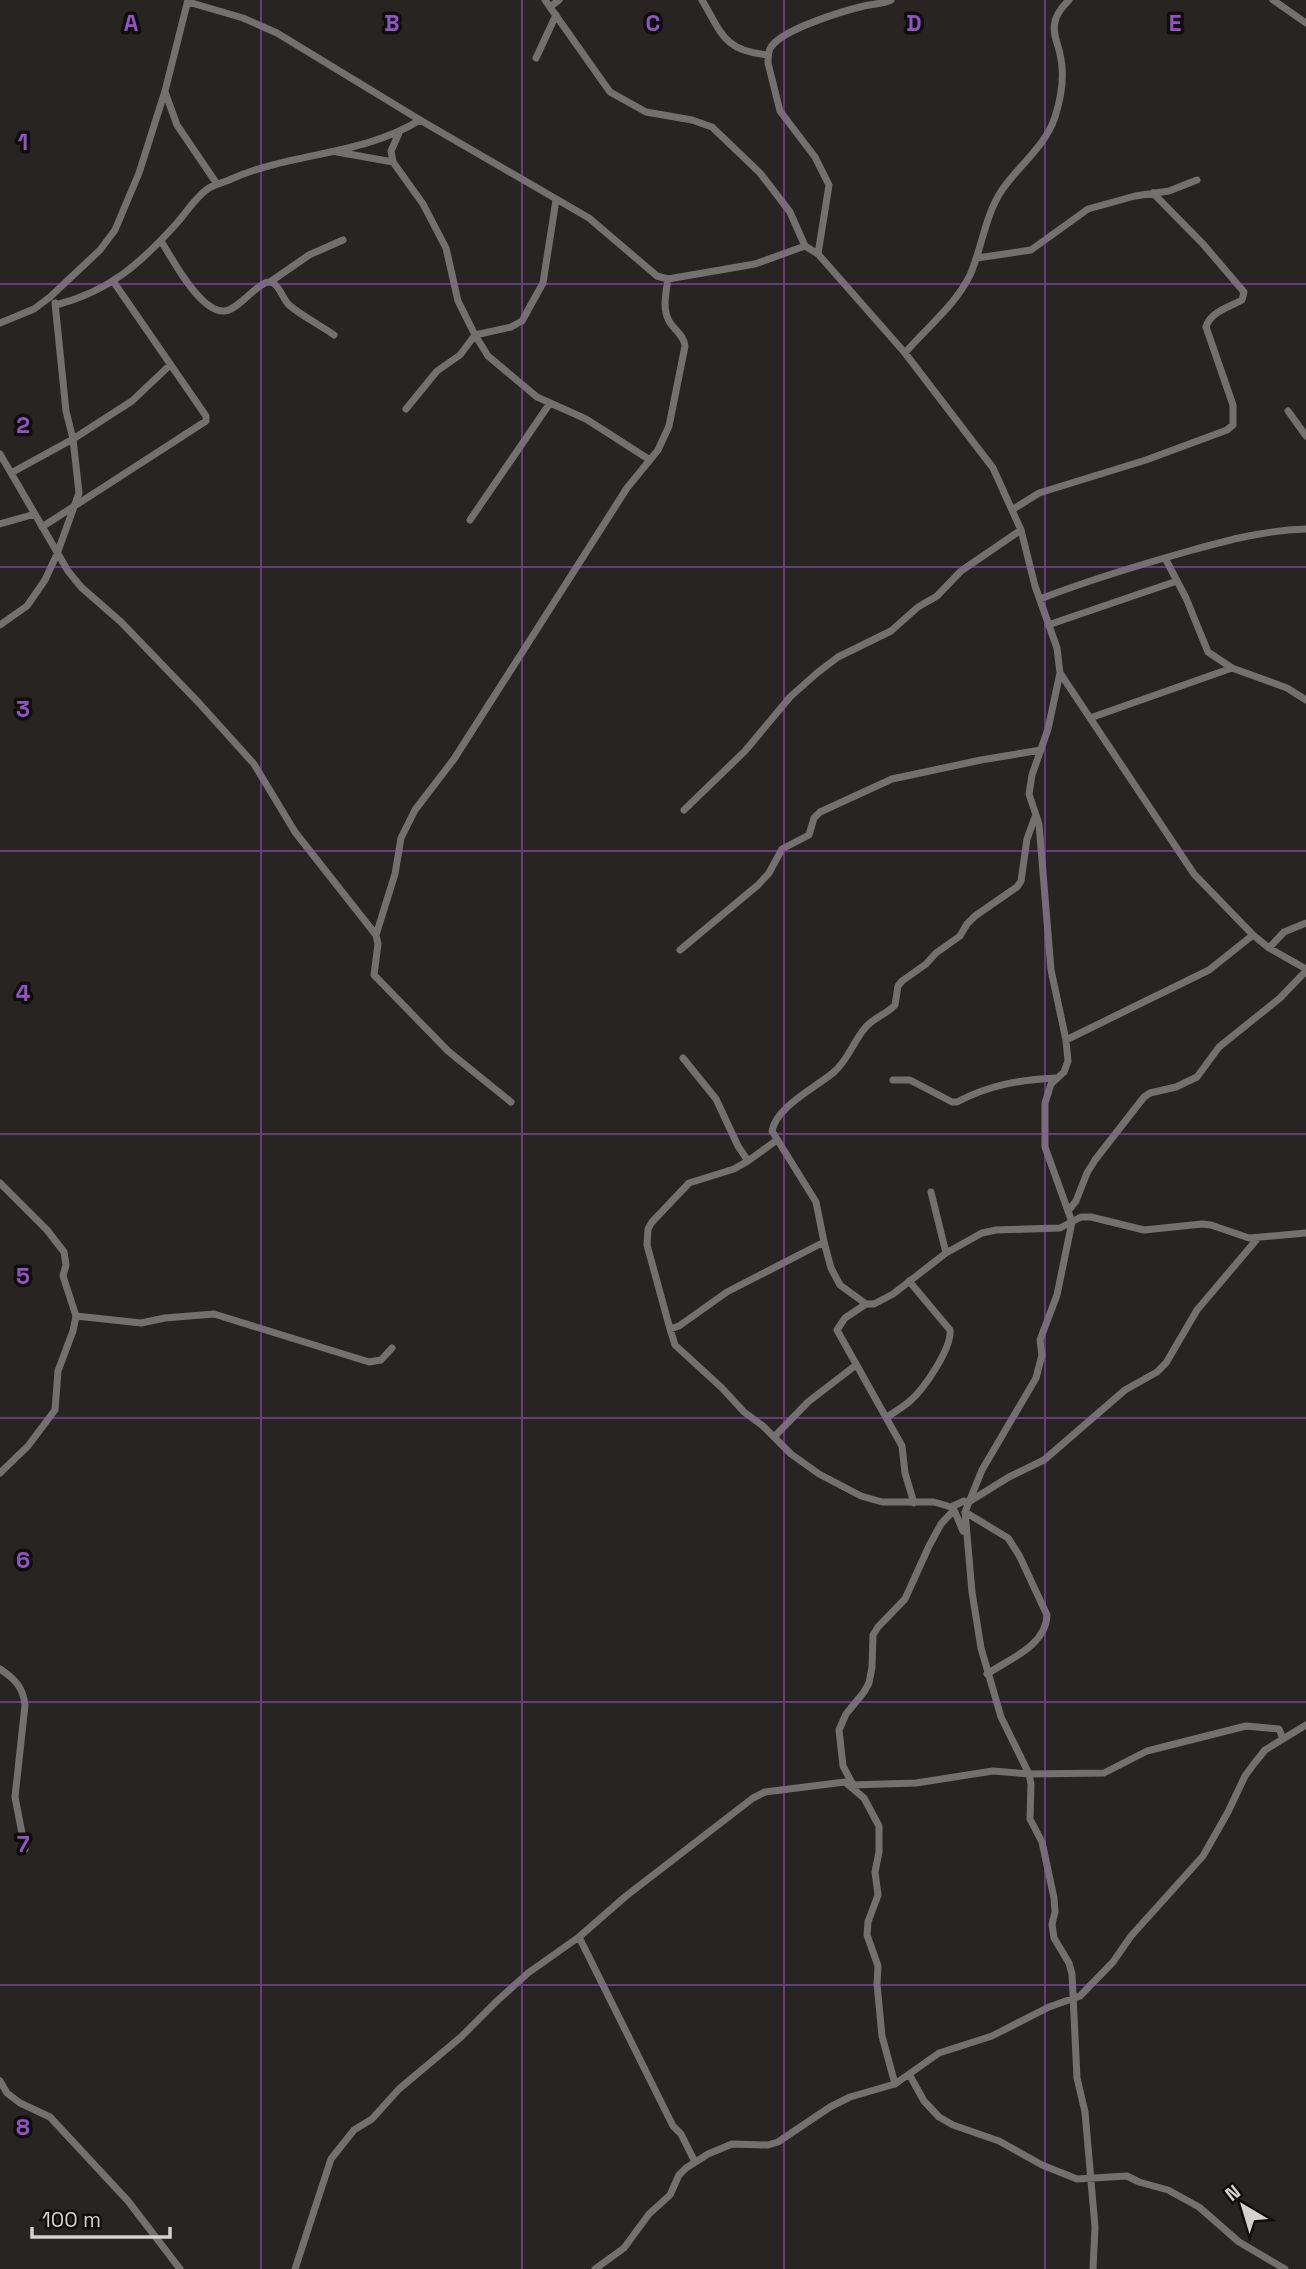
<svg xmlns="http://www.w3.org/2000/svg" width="1306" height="2269" font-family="'Space Grotesk',sans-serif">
  <rect width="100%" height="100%" fill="#282421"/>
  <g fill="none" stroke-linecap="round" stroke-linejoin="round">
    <!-- minor -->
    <path stroke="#73706f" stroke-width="7" d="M545,0L610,92L646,112L692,120L712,127L760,173L790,212L805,246L818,254
      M702,0C722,34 724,51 768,55
      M891,0C882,4 874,4 864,6C843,11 783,29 771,47C768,51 768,58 768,63L780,111L815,157L829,185L818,254L905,353L993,468L1021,530L1035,586L1057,648L1060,673L1194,874L1253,935L1269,948L1306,969
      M1273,0L1306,23
      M188,2L243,18L277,33L420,120L589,218L657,276L668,279L755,264L805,246
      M550,7L559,0
      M536,58L556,15
      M165,92L177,125L217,184
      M337,152L393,162L423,204L446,248L458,301L475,335L488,356L537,397L586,419L650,460
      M393,162L391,151L399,133
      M161,241C173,260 200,312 224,311C239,311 261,276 273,283C280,287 283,299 289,305C302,316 320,325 334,335
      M977,258L1031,250L1088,209L1135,196L1169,191L1197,180
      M270,282L309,255L343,240
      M56,305C110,291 141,263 177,223C187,212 196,196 209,188C215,184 222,183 229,180C290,152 362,156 420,120
      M0,323L34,309L50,297L100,250L115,230L139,173L165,91L188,0
      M905,353C927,327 955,306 970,275C982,248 985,215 1002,190C1019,165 1045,147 1055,117C1061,98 1065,74 1060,54C1058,44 1052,33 1055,22C1056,14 1063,6 1069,0
      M406,409L437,371L460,355L475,335L511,327L522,321L543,283L556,200
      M1288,411L1306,436
      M0,454L68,571L81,587L121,622L199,703L254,764L295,832L376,935L378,944L374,975L448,1051L511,1102
      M11,473L73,439L132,401L170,365
      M1012,510L1039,493L1146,460L1227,430L1233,425V405L1206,327C1210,312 1229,307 1242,300L1244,292L1203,244L1153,193
      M470,520L550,403
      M0,524L35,514
      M42,527L206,421V416L113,281
      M1165,558L1186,598L1208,652L1232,668L1287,688L1306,700
      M1040,599C1089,580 1139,565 1189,551C1228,540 1266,530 1306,529
      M0,625L27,606L45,580L57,554L79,493L73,439L66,411L55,303
      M1048,625L1177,581
      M1060,673L1048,729L1032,775L1029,794L1039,824L1051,970L1066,1040L1068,1061L1064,1072L1051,1084L1045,1103V1147L1072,1222L1057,1295L1040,1340L1042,1355L1036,1378L982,1470L965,1512L972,1592L981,1648L1001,1717L1029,1774L1031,1784L1030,1819L1042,1842L1054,1898L1055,1912L1052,1924L1054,1938L1069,1963L1072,1974L1077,2078L1085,2112L1095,2227L1093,2269
      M1090,718L1232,668
      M684,810L745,751L790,697L817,673L838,657L891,631L918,607L937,596L961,571L1021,530
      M1035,817L1027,839L1021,881L1017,887L975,916L967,924L960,936L936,953L926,964L902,981L898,986L895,1005C887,1014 873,1018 865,1028C853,1042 848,1060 834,1072C815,1088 776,1107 772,1131L816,1202L824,1242L831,1268L840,1285L866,1304H874L893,1294L946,1253L982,1233L996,1230L1060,1228L1081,1217H1091L1144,1230L1202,1224L1211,1225L1249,1238L1306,1233
      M376,935L395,874L401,838L415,810L454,759L627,488L658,450L669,426L685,346C684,335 674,330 669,321C662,308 666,293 668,279
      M1269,948L1284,932L1306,923
      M680,950L758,885L769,873L782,849L809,835L814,818L820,812L892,779L981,760L1041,750
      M1066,1040L1209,970L1253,935
      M683,1058L716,1099L738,1146L748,1161L734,1169L689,1183L652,1222L648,1229L647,1245L670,1329L679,1326L727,1292L824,1242
      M893,1080H910L952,1102H957C989,1085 1019,1080 1055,1078
      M748,1161L777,1140
      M0,1183L47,1230L64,1252L66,1265L63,1276L76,1316L73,1331L58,1371L55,1410L28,1446L0,1473
      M931,1192L946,1253
      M1068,1211L1076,1201L1087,1173L1095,1160L1144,1097L1150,1093L1176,1087L1197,1077L1219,1047L1280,998L1306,971
      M866,1304L845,1318L837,1330L902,1446L905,1473L914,1503
      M76,1316L141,1323L165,1318L214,1314L369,1362L381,1360L392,1348
      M670,1329L675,1345L722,1388L744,1412L763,1426L791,1454L819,1474L861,1496L882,1502H934L951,1507
      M887,1417C895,1412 903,1407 910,1401C924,1389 952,1348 950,1330L909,1281
      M774,1437L808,1402L856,1365
      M954,1510L963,1531
      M965,1512L1008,1538L1019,1555L1047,1615C1046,1646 1009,1659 987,1674
      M0,1669C15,1679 23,1687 25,1705L15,1797L25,1849
      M852,1783L843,1766L839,1730L846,1714L864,1692L869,1683L872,1667L873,1635L878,1627L905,1599L929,1546L941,1524L954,1510L951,1507L964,1501L967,1503L1009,1477L1044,1460L1125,1390L1157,1372L1166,1363L1197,1310L1258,1238
      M851,1785L916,1783L993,1771L1029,1774L1104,1773L1147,1751L1246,1726L1279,1729L1283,1739
      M579,1937L673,2126L681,2134L695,2162
      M909,2074L924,2101L939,2117L953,2125L999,2141L1042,2165L1077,2179L1127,2176L1139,2182L1168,2190L1199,2207L1239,2242L1285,2269
      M0,2081L7,2093L20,2103L50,2117L128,2201L180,2269
      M295,2269L331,2159L354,2130L372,2119L399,2089L461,2037L498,2000L528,1973L579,1937L626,1896L753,1798L765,1792L845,1782L864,1798L879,1826V1852L875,1872L878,1895L868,1922L867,1935L878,1966L877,1984L882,2036L895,2084
      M595,2269L624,2248L649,2214L670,2195L679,2175L686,2168L708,2154L732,2144L768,2145L778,2142L830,2107L850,2097L895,2084L939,2053L992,2036L1049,2007L1080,1996L1113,1962L1131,1936L1203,1856L1228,1812L1245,1776L1253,1765L1265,1750L1306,1725"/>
  </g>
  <!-- grid -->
  <path fill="none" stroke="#9155c3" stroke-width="2" stroke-opacity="0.55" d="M261,0V2269M522,0V2269M784,0V2269M1045,0V2269M0,284H1306M0,567H1306M0,851H1306M0,1134H1306M0,1418H1306M0,1702H1306M0,1985H1306"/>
  <g font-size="23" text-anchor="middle" font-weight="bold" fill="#9155c3" stroke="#100e0c" stroke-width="7" stroke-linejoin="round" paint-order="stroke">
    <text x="131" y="31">A</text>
    <text x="392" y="31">B</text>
    <text x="653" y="31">C</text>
    <text x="914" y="31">D</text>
    <text x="1175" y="31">E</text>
    <text x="23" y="150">1</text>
    <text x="23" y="433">2</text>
    <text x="23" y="717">3</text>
    <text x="23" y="1001">4</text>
    <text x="23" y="1284">5</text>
    <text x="23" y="1568">6</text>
    <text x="23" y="1852">7</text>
    <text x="23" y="2135">8</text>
  </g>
  <!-- north arrow -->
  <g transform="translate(1243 2206) rotate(322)" stroke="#100e0c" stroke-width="5" paint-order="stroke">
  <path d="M0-5L12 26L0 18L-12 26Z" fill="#d4d1cf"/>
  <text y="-10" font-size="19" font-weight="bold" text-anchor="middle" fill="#d4d1cf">N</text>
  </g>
  <!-- scale -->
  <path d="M32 2227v10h138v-10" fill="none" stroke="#d4d1cf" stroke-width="3.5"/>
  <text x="42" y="2227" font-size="21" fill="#d4d1cf" stroke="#100e0c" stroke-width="5" paint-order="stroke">100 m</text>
</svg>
